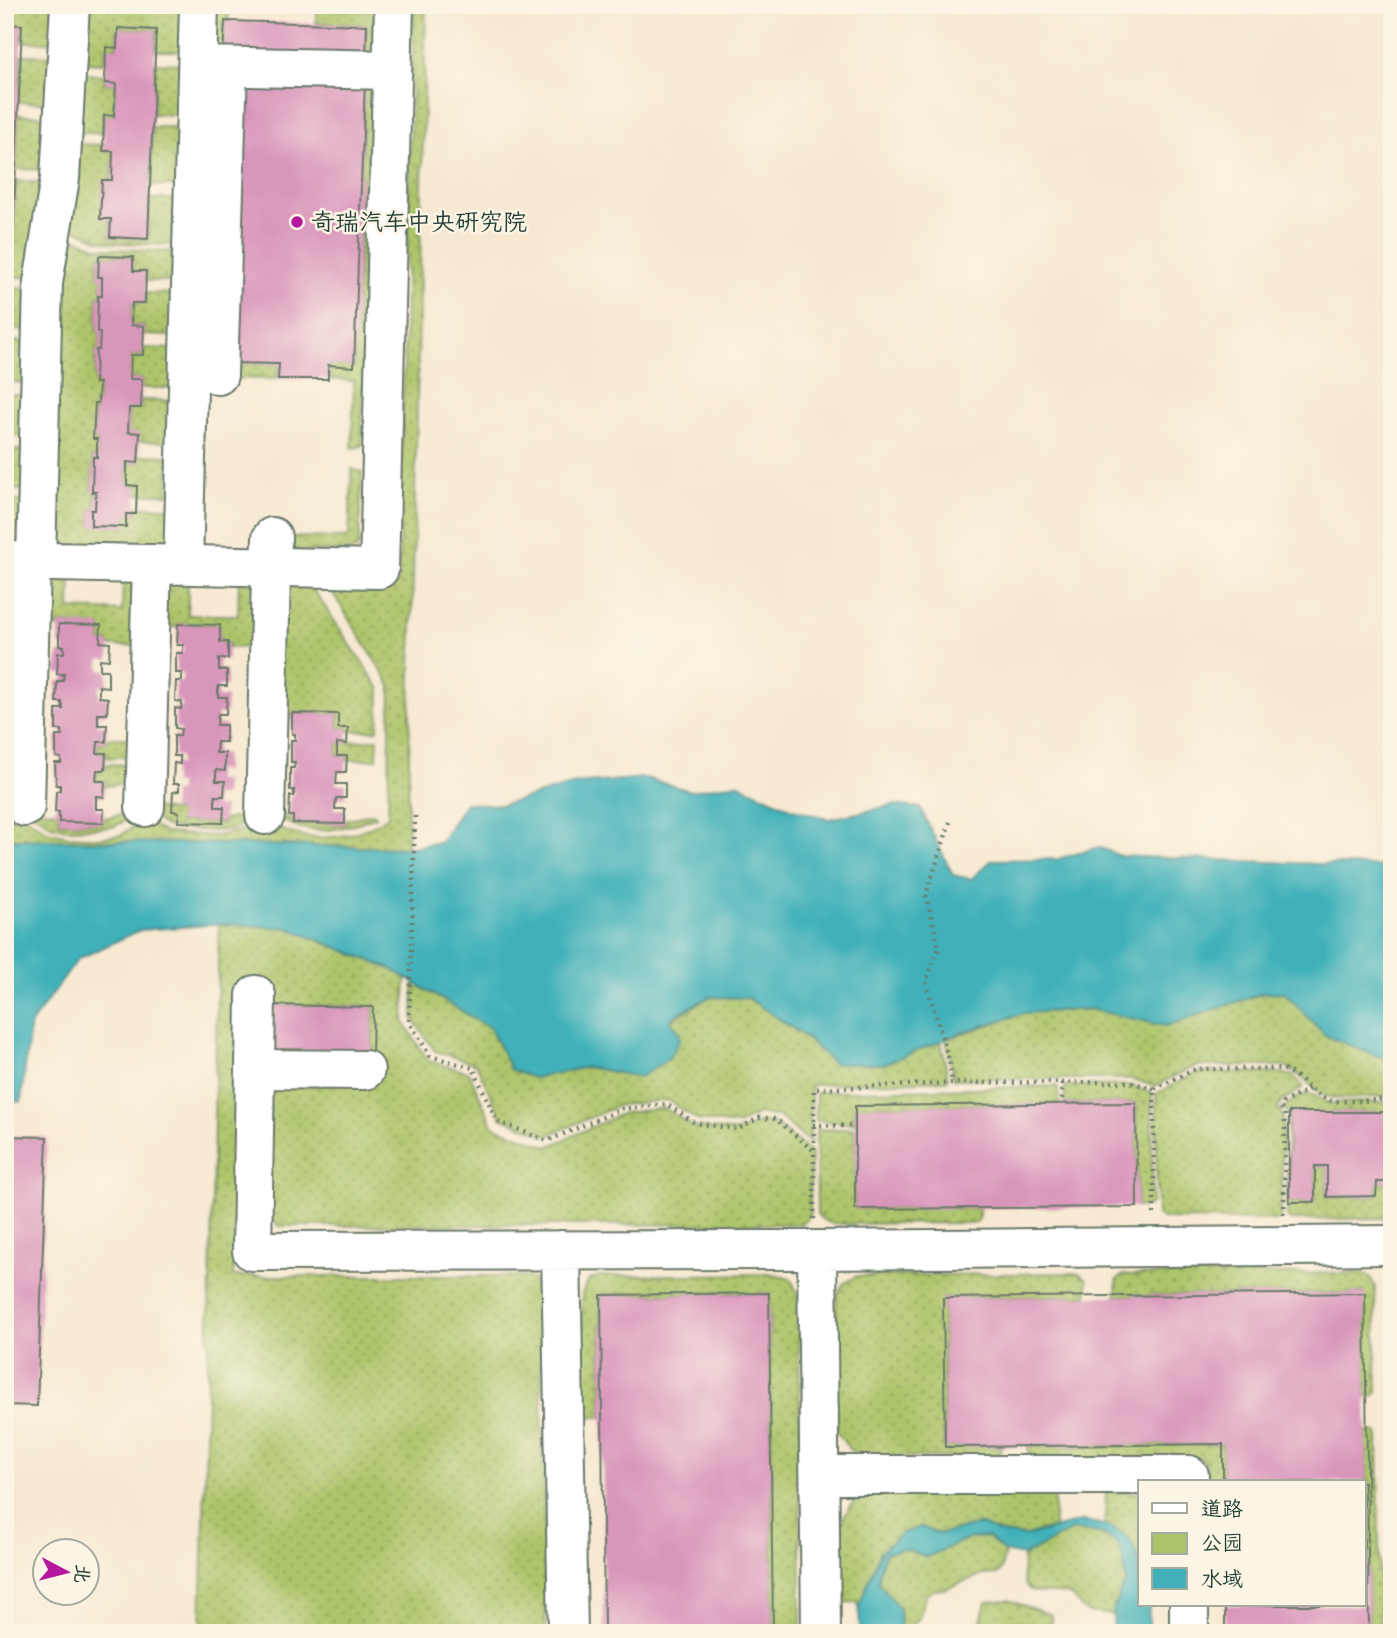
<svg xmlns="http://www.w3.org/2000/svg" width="1397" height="1638" font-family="'Balsamiq Sans','LXGW WenKai TC',sans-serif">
  <defs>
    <pattern id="green-dots" width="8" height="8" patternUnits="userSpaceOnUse" patternTransform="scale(1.75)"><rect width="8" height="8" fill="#adc56a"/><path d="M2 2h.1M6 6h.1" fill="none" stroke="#8ca158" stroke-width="1.8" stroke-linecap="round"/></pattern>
  </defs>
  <rect width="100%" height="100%" fill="#fcf5e5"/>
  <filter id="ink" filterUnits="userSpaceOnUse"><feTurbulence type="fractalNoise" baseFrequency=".0143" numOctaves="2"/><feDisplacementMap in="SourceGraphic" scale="14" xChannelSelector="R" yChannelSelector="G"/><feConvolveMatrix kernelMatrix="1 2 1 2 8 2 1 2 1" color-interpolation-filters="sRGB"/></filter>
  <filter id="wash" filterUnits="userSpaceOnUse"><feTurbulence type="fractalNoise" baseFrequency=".00686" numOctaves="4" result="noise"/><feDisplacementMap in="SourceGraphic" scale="28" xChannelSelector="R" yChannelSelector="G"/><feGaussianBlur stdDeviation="1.57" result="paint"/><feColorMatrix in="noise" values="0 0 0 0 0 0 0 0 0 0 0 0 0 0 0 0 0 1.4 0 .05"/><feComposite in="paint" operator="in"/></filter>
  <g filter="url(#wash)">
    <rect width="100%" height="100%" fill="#f7e9d1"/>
    <!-- green -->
    <path fill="url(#green-dots)" stroke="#66814f" stroke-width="2" d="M5,5H55L53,42H21L22,25L5,24Z
      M90,5H179L184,8L182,51H156V30L118,28L117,48L106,47L105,63L82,62L85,8Z
      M212,5H228L229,21H225L223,54L366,58L367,25L316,23L317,12L320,9L371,10L374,13L373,60L210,58Z
      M414,5H426L407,848L5,839V819L25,816L47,831L69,836L99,838L121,835L139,822L145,821L165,833L218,836L270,823C304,846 356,840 388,816L391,686L329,587L332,584L394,585L398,582Z
      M21,55L52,56L51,103L19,102Z
      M155,63L182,64L180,115L153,114Z
      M81,74L105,75L104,83L116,84L114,116H104L103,133H78Z
      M237,77L372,80L369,212L360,213L365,80L230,363L279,364L278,376L275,379L229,378Z
      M18,115L50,116L46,170L16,169Z
      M153,127H180L178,186L150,185Z
      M77,144L103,145V151H113L110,237L148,239L150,199H177L176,245L115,243L100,240L65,225Z
      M16,181L45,183L31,277H12V267L5,266V233H13Z
      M360,225L368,227L362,446L352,448L354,381L330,379L328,365L354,366Z
      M63,233L98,248L176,252V281H146V272L133,271V257L99,256L98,276L102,277V296H98L97,331L100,332L99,350H96L95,383H99L98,403H95L93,438L97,439V457H93L92,491L96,492L95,510H91V525L125,527L126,514H136L137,507H169L172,548H50Z
      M11,288L30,289L29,330H9L10,321L5,320V298Z
      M146,293L175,294L173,336L144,335V326L131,325L132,303H145Z
      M9,341L28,342V383L7,382L5,350H8Z
      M143,348L173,349V388H141L142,379H130L131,355H143Z
      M7,394L28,395L27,436H5Z
      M141,400L173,401L171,442L139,441L128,432L129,408H141Z
      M5,450H27L26,490L5,489Z
      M139,455L170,456L169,494H137V486L127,485V462L138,463Z
      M352,469L362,472L359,545L355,551L283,552L281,537L346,538L349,536Z
      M5,501H25L28,539L5,545Z
      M71,576L70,609L122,611L123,581H133L142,646H110L109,643L100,642L101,626L59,624V627L40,629L42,579Z
      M188,579V615H238L239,580L257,581L260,648L229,647L228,642H220L219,625L178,624V627H169L168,631L161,584Z
      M278,586H311L380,689L378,730L348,731V728H338V714L292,713L289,720L276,719Z
      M107,738H137L138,756L107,758L106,753H97L98,742H106Z
      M378,739L377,759L347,760V756H337V743Z
      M106,764L137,765L138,782L105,786V781H96L97,770H105Z
      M154,808L179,812V822L223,823L224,820L252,814L260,818L232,829L219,831L183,829L165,827L148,813Z
      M37,809L59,812V823H103L104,818L136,811L138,814L113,827L67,829L51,825L30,810Z
      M270,813L284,814L288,819L293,816L294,823L344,824L345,820L373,813L376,816C338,832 307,839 270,813Z
      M219,924L288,928L391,969L406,978L404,1022L428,1061L469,1072L493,1126L548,1147L623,1113L665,1108L694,1127L738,1132L760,1122L774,1123L811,1152L810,1214L806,1221L800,1224L279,1226L268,1216L270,1093L276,1087L372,1083L373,1007L273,1005L239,990L233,1276H518L533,1279L540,1294L546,1633H201Z
      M414,983L490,1028L511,1070L534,1078L587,1067L618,1073L678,1030L670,1021L709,997L748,998L803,1036L834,1064L941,1041L948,1078L946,1080L811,1085L810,1143L778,1116L758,1114L737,1125L697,1120L668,1100L620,1105L547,1136L501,1117L476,1064L435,1051L413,1019Z
      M1284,992L1326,1036L1377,1056L1392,1058V1096C1376,1096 1337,1102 1324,1095C1309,1086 1300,1072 1283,1066H1196L1155,1086L1131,1079H954L946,1039L1024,1013L1090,1009L1166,1026L1263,993Z
      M1197,1072L1282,1073L1293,1076L1303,1086V1088L1282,1101L1278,1108L1283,1115L1281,1216L1278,1220L1163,1219L1157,1215L1156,1094Z
      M1130,1085L1152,1093V1203L1148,1206L1137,1207L1136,1103L1064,1104L1065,1086Z
      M1057,1086L1060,1104L855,1106L854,1123L816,1121V1094L818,1092Z
      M1308,1093L1329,1103L1392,1102V1112L1289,1113V1202H1315V1166H1327V1197L1376,1196L1377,1182H1392V1218L1290,1220L1287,1216L1288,1113L1283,1108L1296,1098Z
      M855,1128V1209L979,1208V1219L975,1223L833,1224L823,1220L817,1214L816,1130Z
      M1079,1273L1087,1279V1296L943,1298L944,1447L1001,1446L1000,1453L995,1457H867L850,1450L837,1432L836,1297L843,1284L857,1276Z
      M1363,1273L1370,1277L1375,1286L1377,1392L1374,1396H1366L1364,1293L1116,1296L1117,1280L1123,1275Z
      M769,1274L791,1279L799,1297L801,1633H773L769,1293L601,1295L602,1417H588L582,1410V1293L589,1280L600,1276Z
      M1366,1432H1374L1378,1435L1380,1633H1369Z
      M1223,1444V1482H1207L1206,1464L1201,1459L1193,1457L1031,1458L1028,1455V1447Z
      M1054,1492V1527L1026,1536L1000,1533L980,1524L941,1534L920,1527L880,1552L859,1606L857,1602L839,1603V1527L850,1506L867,1494Z
      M1106,1492H1140V1563L1138,1558L1105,1524Z
      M1072,1530L1100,1533L1117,1543C1121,1554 1128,1570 1126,1582C1124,1593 1115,1602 1113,1614C1105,1613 1093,1615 1086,1611C1076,1606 1079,1598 1066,1594C1054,1591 1037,1596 1028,1588C1020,1581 1023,1566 1023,1556Z
      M987,1537L1005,1552L1001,1570L997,1574L982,1575L944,1589L933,1590L926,1595L919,1618L910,1627L901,1631L899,1608L878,1583L879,1571L885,1553L904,1549L927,1557L967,1539Z
      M1008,1600L1051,1615V1633H978L986,1602Z"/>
    <!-- water -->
    <path fill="#40b1b9" stroke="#307776" stroke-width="2" d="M645,778L691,791L737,783L793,809L830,819L894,805L920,808L953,875L971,879L992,860L1058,859L1099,847L1120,856L1392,867V1058L1377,1056L1326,1036L1284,992L1263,993L1166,1026L1090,1009L1024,1013L966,1031L884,1064H834L803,1035L748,998L709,997L675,1015L670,1021L678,1030L680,1040L668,1059L640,1077L587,1067L534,1078L511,1070L490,1028L391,969L288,928L222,924L140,930L78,959L30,1025L21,1102L5,1100V839L407,848L440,842L465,803L502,805L575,784Z
      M1084,1521C1142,1529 1140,1554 1140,1605H1149V1633H1112L1114,1606L1126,1581L1124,1561L1117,1543L1100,1533L1072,1530L1023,1556L1005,1552L987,1537L967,1539L927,1557L904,1549L885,1553L879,1571V1583L899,1608L900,1633H860L859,1606L880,1552L902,1533L920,1527L941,1534L980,1524L1000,1533L1026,1536Z"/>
    <g id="blocks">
      <!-- building -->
      <path fill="#d996bb" d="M225,21L367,25L366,59L223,55Z
        M5,24L22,25L13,234L5,233Z
        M118,28L156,30L148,239L110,237L111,219H100L102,180H112L113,151H103L104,115L114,116L116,84L105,83L106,47L117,48Z
        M240,78L365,81L354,367L328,365V379H278L279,364L230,363Z
        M99,256L133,257V271H146L145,303H132L131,325L144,326L143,355H131L130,379H142L141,408H129L128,432L140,433L138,463L127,462V485L137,486L136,514H126V527L91,526V510H95L96,492H92L93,457H97V439H93L95,403H98L99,383H95L96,350H99L100,332H97L98,296H102V277H98Z
        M5,266L12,267L11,298H5Z
        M59,624L101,625L100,642L110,643L109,660L100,659V670H108V687L99,686V697L108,698L107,714H98V725H107L106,742H98L97,753H106L105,770H97L96,781H105L104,797L96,796V809H104L103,823L59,822V812H55L56,791L60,790V785H56L55,763H61V758L56,757V736H62V730H56V709H63L62,702H56L57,681H63L64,674H57L58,653H64V646H59Z
        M178,624L220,625V642H228V659H219V670H227V686H218V697H227L226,714H218L217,725H226V742H217L216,753H225V771L216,770V781H225L224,796H215V807H224L223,823L178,822L179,812L172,811L173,792L179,791V784H173L174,763L180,764V756H174V736H180L181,729L175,728V708L181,709L182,702L175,701L176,681H182V673H176V653H183V645H177Z
        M292,713L338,714V728H348L347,744L337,743V756H347L346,772H337L336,784H346V798H336L335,809H345V824L293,823V816H289L290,796H294V790H290V768H294L295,762H291V740H295V734H292Z
        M273,1005L373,1007L372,1053L271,1051Z
        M1136,1103L1137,1207L855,1209V1106Z
        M1289,1112H1392V1182H1377L1376,1196L1327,1197V1166H1315V1202H1289Z
        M5,1136L47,1137L37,1406L5,1405Z
        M769,1293L773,1633H604L601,1295Z
        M1365,1293L1369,1633H1225V1605H1364V1482H1223V1444L945,1447L943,1298Z"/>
    </g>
  </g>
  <g filter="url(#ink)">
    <use href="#blocks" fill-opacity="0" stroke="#6b796b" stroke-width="2"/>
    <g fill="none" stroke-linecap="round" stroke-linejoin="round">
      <defs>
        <path id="minor" d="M201,66L392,70
          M218,375L228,67
          M5,561L379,569L394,5
          M36,561L43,283L60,178L70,5
          M183,564L199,5
          M25,807L31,561
          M145,807L152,564
          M265,815L272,537
          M255,1069L256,995
          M365,1070L255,1069L252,1251L817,1250L1392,1245
          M561,1250L568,1633
          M817,1250L821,1633
          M820,1475H1189V1482
          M1189,1633V1605"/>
      </defs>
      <!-- minor casing -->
      <use href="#minor" stroke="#6b796b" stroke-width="42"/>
      <!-- path -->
      <path stroke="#6b796b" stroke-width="4.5" stroke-dasharray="2 5" stroke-linecap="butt" d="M415,816L409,1021L430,1056L473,1068L497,1121L547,1141L622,1109L666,1104L695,1123L738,1129L759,1118L776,1119L814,1151
        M950,822L926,895L939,948L926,982L949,1060L952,1083
        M1062,1083V1101
        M813,1125L851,1126
        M1154,1214V1089L1196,1069H1283C1299,1075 1308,1090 1324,1098C1337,1105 1376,1099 1392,1099
        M1284,1214L1285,1114L1281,1108L1283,1103L1309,1089
        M814,1219V1089L952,1083L1130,1082L1154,1089"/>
      <!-- minor -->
      <use href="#minor" stroke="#fff" stroke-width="38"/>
    </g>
  </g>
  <!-- markers -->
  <circle fill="#b5179e" stroke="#fcf5e5" stroke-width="2.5" cx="297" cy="222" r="7"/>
  <g text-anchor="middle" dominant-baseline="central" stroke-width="5" stroke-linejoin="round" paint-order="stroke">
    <!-- poi labels -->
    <g font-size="24" fill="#1f3d34" stroke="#fcf5e5" text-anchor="start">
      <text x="311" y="222">奇瑞汽车中央研究院</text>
    </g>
  </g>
  <!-- margin -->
  <rect width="1397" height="1638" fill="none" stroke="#fcf5e5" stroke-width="28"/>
  <!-- legend -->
  <rect x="1138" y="1480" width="228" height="126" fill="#fcf5e5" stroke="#a4ab9e" stroke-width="2"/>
  <rect x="1152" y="1503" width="35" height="10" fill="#ffffff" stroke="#a4ab9e" stroke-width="2"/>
  <text x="1201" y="1516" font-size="21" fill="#1f3d34">道路</text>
  <rect x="1152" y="1533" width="35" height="21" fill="#adc56a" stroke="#a4ab9e" stroke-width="2"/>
  <text x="1201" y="1550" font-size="21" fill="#1f3d34">公园</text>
  <rect x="1152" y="1568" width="35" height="21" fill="#40b1b9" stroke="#a4ab9e" stroke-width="2"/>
  <text x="1201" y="1586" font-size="21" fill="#1f3d34">水域</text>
  <!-- north arrow -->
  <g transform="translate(66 1572) rotate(97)"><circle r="33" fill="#fcf5e5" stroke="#a4ab9e" stroke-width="2"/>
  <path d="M0-5L12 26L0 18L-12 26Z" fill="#b5179e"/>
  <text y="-10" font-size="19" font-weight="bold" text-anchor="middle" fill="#1f3d34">北</text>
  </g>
</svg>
